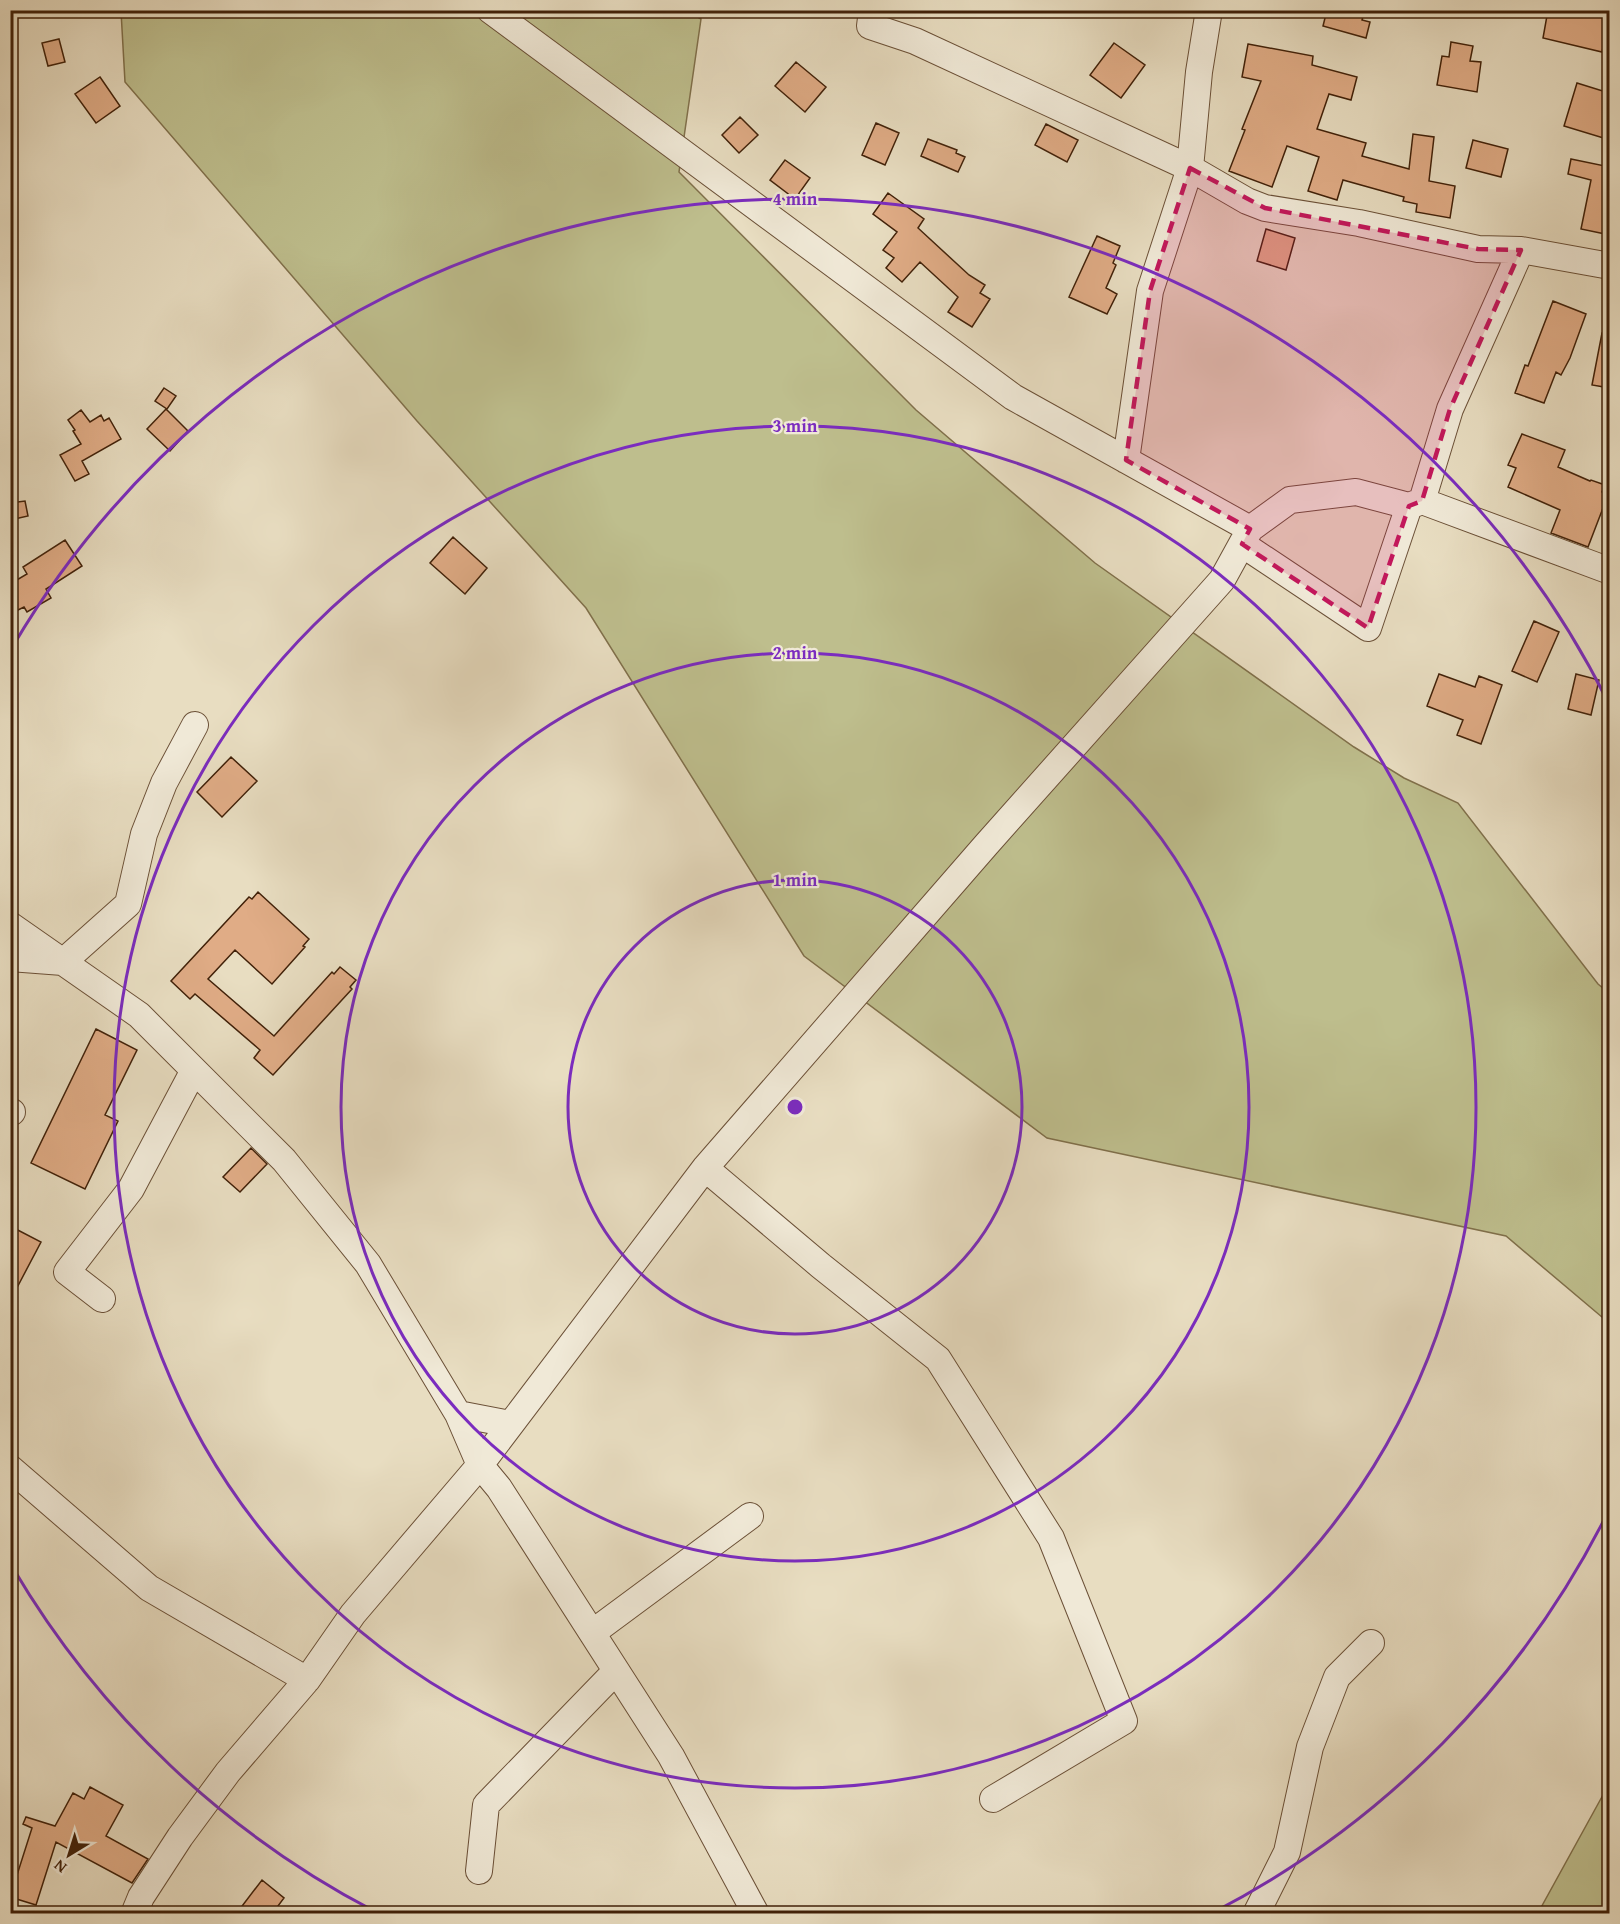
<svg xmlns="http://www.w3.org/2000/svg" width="1620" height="1924" font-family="'Gentium Book Plus',serif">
  <rect width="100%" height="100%" fill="#e8ddc1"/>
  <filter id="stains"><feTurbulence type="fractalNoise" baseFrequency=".00333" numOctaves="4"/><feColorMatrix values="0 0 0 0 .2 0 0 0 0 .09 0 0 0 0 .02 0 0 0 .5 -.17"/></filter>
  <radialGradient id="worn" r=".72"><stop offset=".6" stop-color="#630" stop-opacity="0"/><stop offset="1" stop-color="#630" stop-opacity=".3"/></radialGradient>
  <!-- green -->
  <path fill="#bebe8d" stroke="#80704b" stroke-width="1.5" d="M686,10L701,19L679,172L916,410L1095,563L1354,747L1404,778L1458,803L1598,984L1609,993V1323L1506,1236L1047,1138L804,956L586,608L417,421L125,82L121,11Z
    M1609,1784V1913H1538Z"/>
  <!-- building -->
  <path fill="#e0ac86" stroke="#412109" stroke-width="1.5" d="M1327,10H1365L1362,20L1370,22L1366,38L1323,26Z
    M1548,10H1607L1605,23H1609L1602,52L1543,38Z
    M59,39L65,62L48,66L42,43Z
    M1451,42L1473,46L1470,61L1481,62L1477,92L1437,85L1442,56L1449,57Z
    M1114,43L1145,65L1121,98L1090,75Z
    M1248,44L1313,56L1312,65L1357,77L1351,100L1329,94L1317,129L1366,143L1362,156L1409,169L1413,134L1434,137L1429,181L1455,186L1450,218L1416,212L1417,204L1403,201L1404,197L1343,180L1337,200L1308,191L1319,157L1287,146L1272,187L1229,171L1245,130L1242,129L1261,81L1242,77Z
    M796,62L826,87L805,112L775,86Z
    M100,77L120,106L96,123L75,94Z
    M1577,83L1606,92L1603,104L1610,105V140L1564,126Z
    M740,117L758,135L739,153L722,135Z
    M876,123L899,133L885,165L862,155Z
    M1046,124L1078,140L1067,162L1035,145Z
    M928,139L957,150L956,153L965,157L958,172L921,156Z
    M1473,140L1508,149L1501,177L1466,168Z
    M1571,159L1610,167V235L1581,229L1591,180L1568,174Z
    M785,160L810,178L795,199L770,180Z
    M888,193L924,219L918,228L969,275L985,285L980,293L990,299L972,327L948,312L958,297L920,262L902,282L886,268L894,258L883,250L897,232L873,214Z
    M1266,229L1295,238L1286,270L1257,261Z
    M1097,236L1120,246L1113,263L1116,265L1106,288L1117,294L1107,314L1069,297Z
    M1553,301L1586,314L1570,358L1561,375L1556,372L1544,403L1515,393L1525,365L1528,366Z
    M1602,333H1610V388L1592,385Z
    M164,388L176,396L167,409L155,401Z
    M166,409L188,431L170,451L147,429Z
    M81,410L90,422L101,415L104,421L109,418L121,439L82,461L89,474L75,481L60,455L81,444L73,431L75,430L68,420Z
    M1522,434L1565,450L1558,467L1590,481L1591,480L1605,485L1602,492L1608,495L1588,547L1551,533L1560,510L1508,487L1516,468L1508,465Z
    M25,501L28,516L10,520V503Z
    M453,537L487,568L465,594L430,563Z
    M65,540L82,566L46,589L51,598L27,612L24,607L10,614V584L27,574L23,567Z
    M1534,621L1559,632L1537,682L1512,671Z
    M1439,674L1475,687L1479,676L1502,685L1481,744L1457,735L1463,720L1427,706Z
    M1576,674L1599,680L1591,715L1568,709Z
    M231,757L257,781L222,817L197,792Z
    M258,892L309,939L303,946L305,947L272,984L235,950L208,979L274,1036L332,972L334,974L340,967L356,980L350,987L352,989L273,1075L254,1058L260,1050L195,994L190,999L171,981L249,897L252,899Z
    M96,1029L137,1050L105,1115L118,1121L85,1189L31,1163Z
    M251,1148L267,1164L240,1192L223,1177Z
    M10,1226L41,1242L10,1301Z
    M90,1787L123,1805L106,1836L148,1859L132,1883L56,1842L36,1905L10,1897L32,1828L23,1824L26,1817L55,1826L73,1793L84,1799Z
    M262,1880L284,1898L272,1914H236Z"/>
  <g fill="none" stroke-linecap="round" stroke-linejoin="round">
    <defs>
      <path id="minor" d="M490,10L1013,397L1250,529L1290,500L1356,492L1409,506L1422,501L1610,571
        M872,10L870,26L915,41L1190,168L1247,201L1265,208L1359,223L1478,249L1521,250L1610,266
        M1126,460L1150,291L1190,168L1199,72L1209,10
        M1422,501L1450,409L1521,250
        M1242,544L1368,628L1409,506
        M10,925L139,1015L284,1160L368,1264L458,1414L480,1465L499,1488L671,1756L756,1914
        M10,958L63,962L128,904L144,834L164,783L195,725
        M10,1112H12
        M705,1168L821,1266L938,1359L1051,1538L1124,1721L993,1799
        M102,1299L67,1272L131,1189L194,1070
        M458,1414L510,1424
        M10,1468L149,1588L307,1680
        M592,1633L750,1516
        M479,1871L486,1805L616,1671
        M134,1914L141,1897L180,1837L228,1772L307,1680L353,1614L480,1465L705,1168L986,845L1222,580L1250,529
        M1256,1914L1287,1852L1310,1747L1337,1677L1371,1643"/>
    </defs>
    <!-- minor casing -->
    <use href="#minor" stroke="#6b5037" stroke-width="28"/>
    <!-- minor -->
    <use href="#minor" stroke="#f0e9d7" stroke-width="26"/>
  </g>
  <!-- marked area -->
  <path fill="#c2185b" fill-opacity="0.2" stroke="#c2185b" stroke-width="4.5" stroke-dasharray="12 8" stroke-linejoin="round" d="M1190,168L1265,208L1478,249L1521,250L1450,409L1422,501L1409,506L1368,628L1242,544L1250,529L1126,460L1150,291Z"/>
  <!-- distance rings -->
  <g fill="none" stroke="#7b2cbf" stroke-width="3">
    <circle cx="795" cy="1107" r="227"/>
    <circle cx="795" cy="1107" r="454"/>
    <circle cx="795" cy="1107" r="681"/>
    <path d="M1608 1512A908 908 0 0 1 1214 1912M376 1912A908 908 0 0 1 13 1568M13 646A908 908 0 0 1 1608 702"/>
  </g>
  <circle cx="795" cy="1107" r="9" fill="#7b2cbf" stroke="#f0e9d7" stroke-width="3"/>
  <g font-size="18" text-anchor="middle" font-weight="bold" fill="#7b2cbf" stroke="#f0e9d7" stroke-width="4.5" stroke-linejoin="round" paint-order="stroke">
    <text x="795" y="205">4 min</text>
    <text x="795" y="432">3 min</text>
    <text x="795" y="659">2 min</text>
    <text x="795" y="886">1 min</text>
  </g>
  <!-- margin -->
  <rect width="1620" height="1924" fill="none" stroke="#e8ddc1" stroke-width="36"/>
  <rect x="12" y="12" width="1596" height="1900" fill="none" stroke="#412109" stroke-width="3"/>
  <rect x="18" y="18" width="1584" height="1888" fill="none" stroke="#412109" stroke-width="1.5"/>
  <!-- north arrow -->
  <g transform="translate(69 1855) rotate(218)" stroke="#f0e9d7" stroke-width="4.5" paint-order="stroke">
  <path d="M0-4.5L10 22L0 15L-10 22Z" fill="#412109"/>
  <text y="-9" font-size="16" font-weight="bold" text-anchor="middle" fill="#412109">N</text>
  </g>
  <rect width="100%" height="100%" filter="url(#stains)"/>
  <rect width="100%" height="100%" fill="url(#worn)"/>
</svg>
